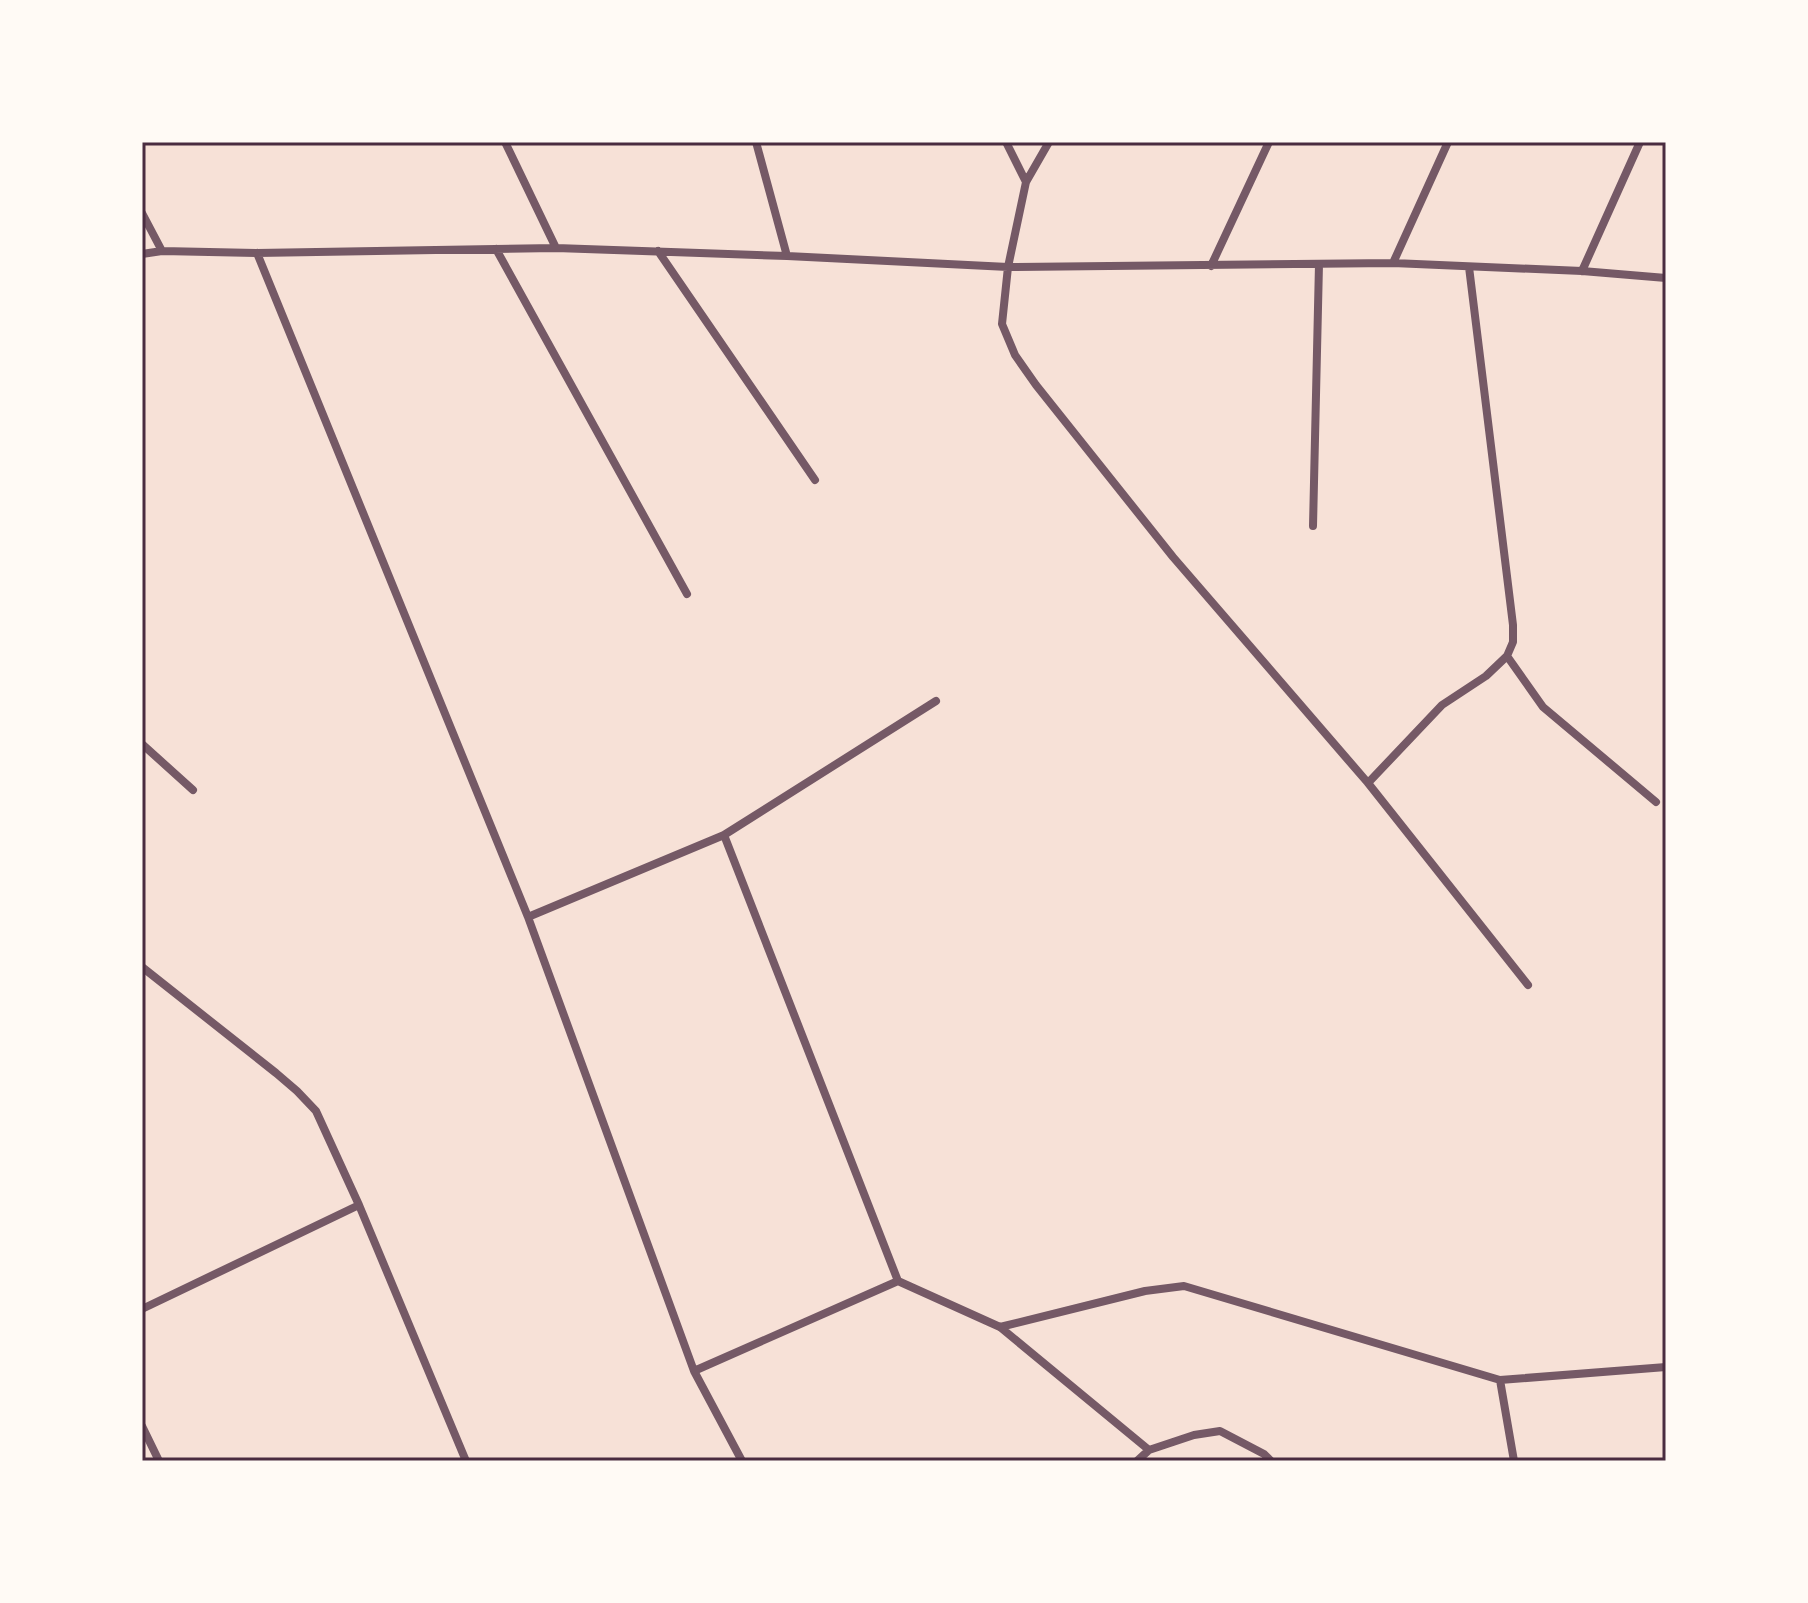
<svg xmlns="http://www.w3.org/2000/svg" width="1808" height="1603" font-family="'IBM Plex Sans',sans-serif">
  <rect width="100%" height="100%" fill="#f7e1d7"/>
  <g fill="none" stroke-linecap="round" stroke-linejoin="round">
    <!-- minor -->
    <path stroke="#755966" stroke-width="8" d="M505,142L556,248
      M756,142L787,256
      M1006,142L1026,182
      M1049,142L1026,182L1008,267L1002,324L1015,355L1036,385L1173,557L1368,783L1528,985
      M142,213L162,251
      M496,249L687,594
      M658,251L815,480
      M257,253L528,917L694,1371L742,1461
      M142,254L162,251L257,253L556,248L787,256L1008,267L1393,263L1582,271L1666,278
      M1393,263L1448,142
      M1211,266L1269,142
      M1582,271L1640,142
      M1313,526L1319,264
      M1507,656L1543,707L1656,802
      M142,744L193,790
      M1368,783L1442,705L1486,676L1507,656L1513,642V625L1469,267
      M724,835L898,1281
      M528,917L724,835L936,701
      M142,967L276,1073L297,1091L316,1111L359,1205L466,1461
      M142,1309L359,1205
      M1000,1327L1145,1291L1184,1286L1500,1380L1666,1367
      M694,1371L898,1281L1000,1327L1149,1450L1194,1435L1220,1431L1264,1454L1271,1461
      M1500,1380L1514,1461
      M142,1426L159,1461
      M1137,1461L1149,1450"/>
  </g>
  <!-- border -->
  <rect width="1808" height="1603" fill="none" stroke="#fffaf5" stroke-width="288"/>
  <rect x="144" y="144" width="1520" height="1315" fill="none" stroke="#4a2c40" stroke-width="3"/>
</svg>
